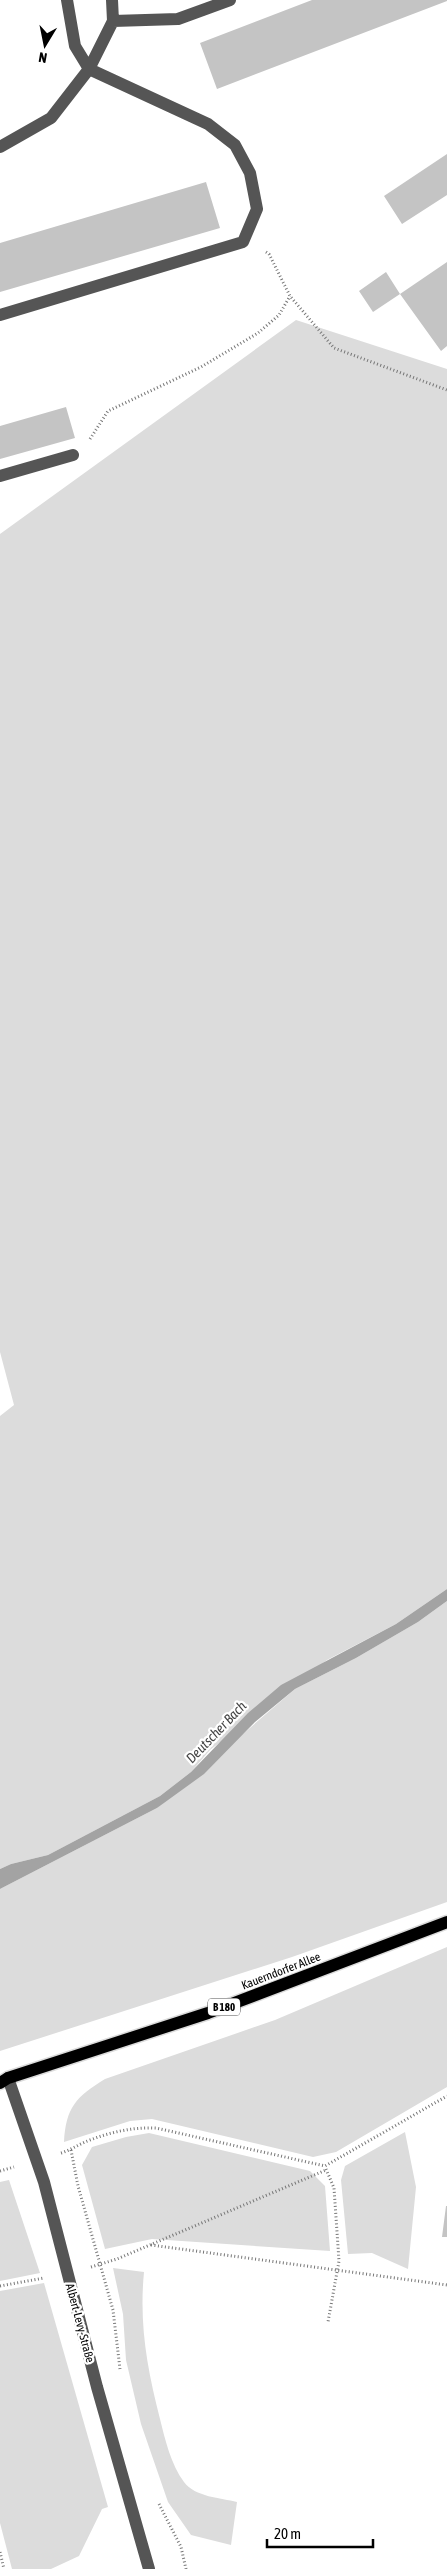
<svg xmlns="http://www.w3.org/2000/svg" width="447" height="2569" font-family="'Asap Condensed',sans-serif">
  <rect width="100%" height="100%" fill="#fff"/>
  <!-- green -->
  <path fill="#dcdcdc" d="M296,320L447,369V1589L396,1624L327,1660L210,1750L191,1772L160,1796L48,1855L11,1864L0,1869V1416L14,1405L0,1352V534Z
    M447,1601V1902L292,1957L0,2051V1889L157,1808L295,1689L356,1658L418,1622Z
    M447,1947V2087L336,2152L313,2157L152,2119L130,2121L64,2142C66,2107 76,2097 105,2079L275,2020Z
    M405,2132L416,2187L408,2269L372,2253L348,2254L341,2180L345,2166Z
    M149,2133L310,2171L325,2186L330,2251L152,2239L105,2249L82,2165L92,2147L126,2137Z
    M9,2180L40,2273L0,2281V2182Z
    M113,2268L144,2272C139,2324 147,2368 160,2419C165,2439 171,2465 184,2482C195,2497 221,2498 237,2502L231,2545L191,2535L168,2502L141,2424L126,2360L123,2314Z
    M44,2283L108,2507L102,2509L79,2556L51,2569H12L0,2523V2291Z"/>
  <!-- water -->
  <path fill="#a3a3a3" d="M447,1589V1601L418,1622L356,1658L295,1689L255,1722L204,1774L157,1808L0,1889V1869L11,1864L48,1855L160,1796L191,1772L248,1713L281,1685L396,1624Z"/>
  <!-- building -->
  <path fill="#c4c4c4" d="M312,0H447V1L217,89L200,43Z
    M447,154V195L402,224L384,196Z
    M206,182L220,228L0,292V243Z
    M447,262V346L441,351L400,294Z
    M386,272L400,294L373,312L359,291Z
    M66,407L75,438L0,459V426Z
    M446,2206H447V2237H442Z"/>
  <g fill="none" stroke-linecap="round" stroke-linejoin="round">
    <defs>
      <path id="major" d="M0,2083L8,2078L208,2013L447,1922"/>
    </defs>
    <!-- major casing -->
    <use href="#major" stroke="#dbdbdb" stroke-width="15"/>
    <!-- path -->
    <path stroke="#777" stroke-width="3" stroke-dasharray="1 2.5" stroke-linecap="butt" d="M266,252L269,254L290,296L334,348L447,390
      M90,439L108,411L201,367L258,333L279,315L290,296
      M71,2150L78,2186L113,2310L120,2369
      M61,2153C71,2150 79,2144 90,2140C111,2132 133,2127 156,2128L325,2166L447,2096
      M326,2169L334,2188L339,2261L328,2322
      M0,2171L14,2167
      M151,2245L447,2285
      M91,2267L117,2259L326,2170
      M0,2286L44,2278
      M159,2504L181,2547L186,2569
      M0,2552L4,2569"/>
    <!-- minor -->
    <path stroke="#555" stroke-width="12" d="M113,21L178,19L230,0
      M0,147L51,118L89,69L113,21L112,0
      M0,315L243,242L257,209L250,173L235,145L208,124L89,69L75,46L67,0
      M0,476L73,455
      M8,2078L44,2182L97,2387L149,2569"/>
    <!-- major -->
    <use href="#major" stroke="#000" stroke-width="12"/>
  </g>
  <g text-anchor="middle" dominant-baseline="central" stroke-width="4.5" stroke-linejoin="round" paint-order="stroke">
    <!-- shield labels -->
    <rect fill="#fff" stroke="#4c4c4c" stroke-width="1" x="208" y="1998.5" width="32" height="17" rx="4"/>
    <g font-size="11" font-weight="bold" fill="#000">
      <text x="224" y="2007">B 180</text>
    </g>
    <!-- street labels -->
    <g font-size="12" fill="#000" stroke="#fff">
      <text transform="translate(281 1971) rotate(-21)">Kauerndorfer Allee</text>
      <text transform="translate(80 2323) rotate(75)">Albert-Levy-Straße</text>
    </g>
    <!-- water labels -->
    <g font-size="14" font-style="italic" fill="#444" stroke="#fff">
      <text transform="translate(216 1732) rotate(-46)">Deutscher Bach</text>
    </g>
  </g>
  <!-- north arrow -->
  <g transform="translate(45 45) rotate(190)" stroke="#ffffff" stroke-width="4" paint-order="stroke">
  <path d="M0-4L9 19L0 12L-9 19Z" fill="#000000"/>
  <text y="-8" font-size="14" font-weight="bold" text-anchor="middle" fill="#000000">N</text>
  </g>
  <!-- scale -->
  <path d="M267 2539v8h106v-8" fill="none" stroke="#000000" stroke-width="2.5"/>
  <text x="274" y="2539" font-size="15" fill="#000000" stroke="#ffffff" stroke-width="4" paint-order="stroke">20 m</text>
</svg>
